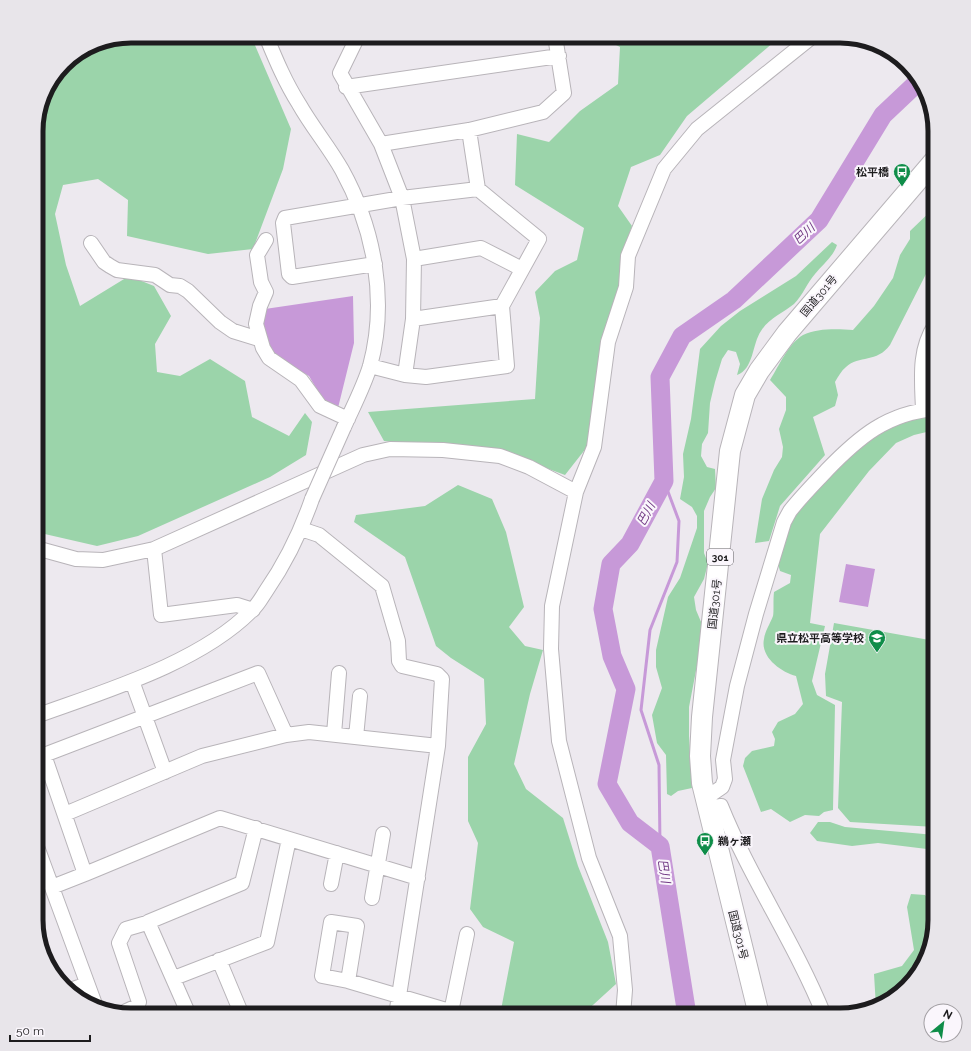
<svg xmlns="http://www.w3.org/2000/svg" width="971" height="1051" font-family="Raleway,'Noto Sans JP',sans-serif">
  <rect width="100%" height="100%" fill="#ede9ef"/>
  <!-- green -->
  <path fill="#9bd4aa" d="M132,36H251L291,129L283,169L253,249L208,254L127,236L128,200L98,179L63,185L55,214L66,265L80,306L129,276L154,286L171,316L155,344L157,372L180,376L210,359L245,381L252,417L289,436L305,413L312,422L306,455L270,477L138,536L97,546L36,532V125L46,89L68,60L95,43Z
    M598,36H781L687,116L660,155L631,167L618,206L632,226L622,254L623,283L604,343L587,447L565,475L497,450L384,441L368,412L535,399L540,318L535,292L555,271L577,260L584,228L515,185L517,134L549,142L580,111L618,84L620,47Z
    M935,207V260L928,270L890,345C877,363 859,355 846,367C841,371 838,377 835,382L838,395L835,406L813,417L825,455L780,506L769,541L755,543L762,499L774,470L782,457L783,447L779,429L786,410V397L770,380C779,366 788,344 803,335C817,328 838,329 853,330L874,306L893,278L900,255L910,239V231Z
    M832,242L837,245C833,257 823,264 815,274C807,283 803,295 794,304C783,313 769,318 761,331C752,344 754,369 737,375L740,364L736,352L728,350L722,359L715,382L710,403L708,433L702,444L701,456L707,467L715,469L716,488L710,497L704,511V553L708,563L704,579L694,597L696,610L704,629L689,707V736L692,788L678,791L671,796L667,794L666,755L657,743L652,715L662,688L656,667V650L668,597L680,578L697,528V516L692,507L680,499L684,477L683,454L691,419L700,349L721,326L740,311L796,276Z
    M935,415V430L914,435L896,443L869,471L820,534L810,623L825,626L812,681L817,695L835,705L833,810L824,812L819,816L805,815L790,822L771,809L761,812L743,766L745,758L752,751L774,746L775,739L772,732L778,722L795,714L803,704L796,676C781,672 760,657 764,639C765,631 770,624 773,616C774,612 773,599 774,592L790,583L791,575L780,571L778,564L794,512L875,433L908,419Z
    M458,485L492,499L506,532L524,607L509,627L525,646L543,650L530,694L514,764L526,789L563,818L578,866L608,942L616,984L582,1015H500L514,942L483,927L470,909L478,843L468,821V757L486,724L484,679L451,658L436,646L405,557L354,522L356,515L425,506Z
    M834,623L935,641V827L850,822L838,808L842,702L826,696L825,674Z
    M818,822H830L845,827L935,835V850L878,843L852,846L817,841L810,833Z
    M911,894L925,895L932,903L935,900V920L925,962L898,995L876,1007L874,974L902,966L914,950L907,907Z"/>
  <!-- water -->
  <path fill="#c799d8" d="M353,296L354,343L338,408L325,403L309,376L271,354L263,328L265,309Z
    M846,564L875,569L868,607L839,602Z"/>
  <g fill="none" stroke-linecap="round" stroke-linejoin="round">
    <!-- stream -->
    <path stroke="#c799d8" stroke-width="3" d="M660,846L659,765L641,710L650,630L677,562L679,521L664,481"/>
    <!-- river -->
    <path stroke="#c799d8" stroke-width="19" d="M687,1015L660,846L630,823L607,784L626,689L612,656L603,609L611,564L630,544L664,481L660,377L682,336L734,300L819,220L883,115L919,81"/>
    <defs>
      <path id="minor" d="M266,36C276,60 285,82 299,104C312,127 329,147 342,170C374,228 388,300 370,366C364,386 353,407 344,427
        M358,36L340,73L381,144L402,198L414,259L413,319L405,375
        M346,87L559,56
        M381,144L469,130L543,112L564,93L555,36
        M266,240L257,255L261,282L266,292L260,306L256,324L263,348L269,358L301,380L320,406L348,419
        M91,243L104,262L110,266L117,270L155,275L170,285L180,286L188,291L220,322L233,331L259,339
        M414,259L481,248L522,269
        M375,264L292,277L289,274L283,223L285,218L402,198L478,189
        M413,319L502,306
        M370,366L405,375L426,377L507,366L502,306L539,239L478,189L469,130
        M923,410C922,380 918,351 935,325
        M301,529L319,535L382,586L398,641L399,661L402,666L437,674L442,679L438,746L396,1015
        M36,548L76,559L103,560L154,549L363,455L390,449L443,450L500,456L529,467L576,492
        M154,549L161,615L237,605L253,610
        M132,681L165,772
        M36,716C105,691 200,663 252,610C258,605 262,597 266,591C286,562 301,531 312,499
        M334,734L339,673
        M286,735L258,673L44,755L85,874L220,818L418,878
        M356,737L360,696
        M706,798L722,787L725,779L723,760L737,686L756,614L784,522L790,511C801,497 814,484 827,470C859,437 887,413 935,409
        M708,808L721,806C750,878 795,943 824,1015
        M65,814L202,756L286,735L309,732L438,746
        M36,844L96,1007
        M331,884L337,853
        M52,887L85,874
        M372,898L383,834
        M219,960L242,1015
        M174,978L267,942L289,839
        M348,981L357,926L331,922L322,976L348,981L463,1015
        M70,990L87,984
        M451,1012L467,934
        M122,1013L137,1006L139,1002L119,943L126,929L150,922
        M189,1015L148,922L242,883L256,828
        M487,1015V1014
        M623,1015L625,990L620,936L589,858L559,741L551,649L552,606L576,492L594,447L608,342L626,287L628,256L664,169L697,129L813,36"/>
      <path id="highway" d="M759,1015L702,783L700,756L702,717L730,451L745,395L759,371L787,333L935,160"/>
    </defs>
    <!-- minor casing -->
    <use href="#minor" stroke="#b8b4b9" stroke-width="16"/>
    <!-- highway casing -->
    <use href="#highway" stroke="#b8b4b9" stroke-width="22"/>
    <!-- minor -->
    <use href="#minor" stroke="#fff" stroke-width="14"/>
    <!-- highway -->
    <use href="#highway" stroke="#fff" stroke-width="20"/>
    <defs>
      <path id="minor-bridge" d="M312,499L344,427"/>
    </defs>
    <!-- minor-bridge casing -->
    <use href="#minor-bridge" stroke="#b8b4b9" stroke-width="16" stroke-linecap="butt"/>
    <!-- minor-bridge -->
    <use href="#minor-bridge" stroke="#fff" stroke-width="14"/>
  </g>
  <!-- icons -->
  <defs>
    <symbol id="bus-pin" viewBox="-11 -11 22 30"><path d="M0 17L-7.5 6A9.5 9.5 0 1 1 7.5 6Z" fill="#0f8d49" stroke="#faf6fc"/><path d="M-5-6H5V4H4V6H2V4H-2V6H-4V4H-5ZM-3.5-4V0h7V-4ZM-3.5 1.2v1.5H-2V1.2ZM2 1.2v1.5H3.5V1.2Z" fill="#fff"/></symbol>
    <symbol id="school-pin" viewBox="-11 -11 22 30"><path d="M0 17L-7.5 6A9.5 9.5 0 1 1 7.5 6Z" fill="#0f8d49" stroke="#faf6fc"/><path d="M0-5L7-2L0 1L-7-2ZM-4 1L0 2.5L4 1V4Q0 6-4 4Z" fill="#fff"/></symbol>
  </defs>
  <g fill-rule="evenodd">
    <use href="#bus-pin" x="892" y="162" width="20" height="27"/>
    <use href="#school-pin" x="867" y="628" width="20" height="27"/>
    <use href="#bus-pin" x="695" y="831" width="20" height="27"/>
  </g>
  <g text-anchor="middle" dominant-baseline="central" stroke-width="4" stroke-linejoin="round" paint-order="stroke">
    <!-- shield labels -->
    <rect fill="#faf6fc" stroke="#5f5d61" stroke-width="1" x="707" y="549" width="26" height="16" rx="3"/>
    <g font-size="10" font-weight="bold" fill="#1d1c1e">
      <text x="720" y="557">301</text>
    </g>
    <!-- poi labels -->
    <g font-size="11" font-weight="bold" fill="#1d1c1e" stroke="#faf6fc" text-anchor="end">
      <text x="889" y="172">松平橋</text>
      <text x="864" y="638">県立松平高等学校</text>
      <text x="718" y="841" text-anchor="start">鵜ヶ瀬</text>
    </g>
    <!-- street labels -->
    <g font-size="11" fill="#1d1c1e" stroke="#faf6fc">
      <text transform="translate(819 296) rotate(-50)">国道301号</text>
      <text transform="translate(715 604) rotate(-84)">国道301号</text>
      <text transform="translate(738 935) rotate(76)">国道301号</text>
    </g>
    <!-- water labels -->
    <g font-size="12" font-style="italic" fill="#6f3782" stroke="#faf6fc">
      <text transform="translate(804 234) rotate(-43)">巴川</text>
      <text transform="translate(646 514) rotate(-61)">巴川</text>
      <text transform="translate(664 871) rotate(81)">巴川</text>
    </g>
  </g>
  <!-- crop -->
  <path d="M0 0H971V1051H0ZM131 43H840A88 88 0 0 1 928 131V920A88 88 0 0 1 840 1008H131A88 88 0 0 1 43 920V131A88 88 0 0 1 131 43Z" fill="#e8e5ea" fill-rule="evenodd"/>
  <path fill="none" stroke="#1d1c1e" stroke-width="5" d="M131 43H840A88 88 0 0 1 928 131V920A88 88 0 0 1 840 1008H131A88 88 0 0 1 43 920V131A88 88 0 0 1 131 43Z"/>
  <!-- north arrow -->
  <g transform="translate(943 1023) rotate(29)"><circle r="19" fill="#faf6fc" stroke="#a29fa3"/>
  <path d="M0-3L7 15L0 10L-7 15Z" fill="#0f8d49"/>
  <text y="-6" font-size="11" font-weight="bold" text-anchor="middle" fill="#1d1c1e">N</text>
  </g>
  <!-- scale -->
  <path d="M10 1035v6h80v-6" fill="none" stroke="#1d1c1e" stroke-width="2"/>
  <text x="16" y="1035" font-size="12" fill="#1d1c1e" stroke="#faf6fc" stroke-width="3" paint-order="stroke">50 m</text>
</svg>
